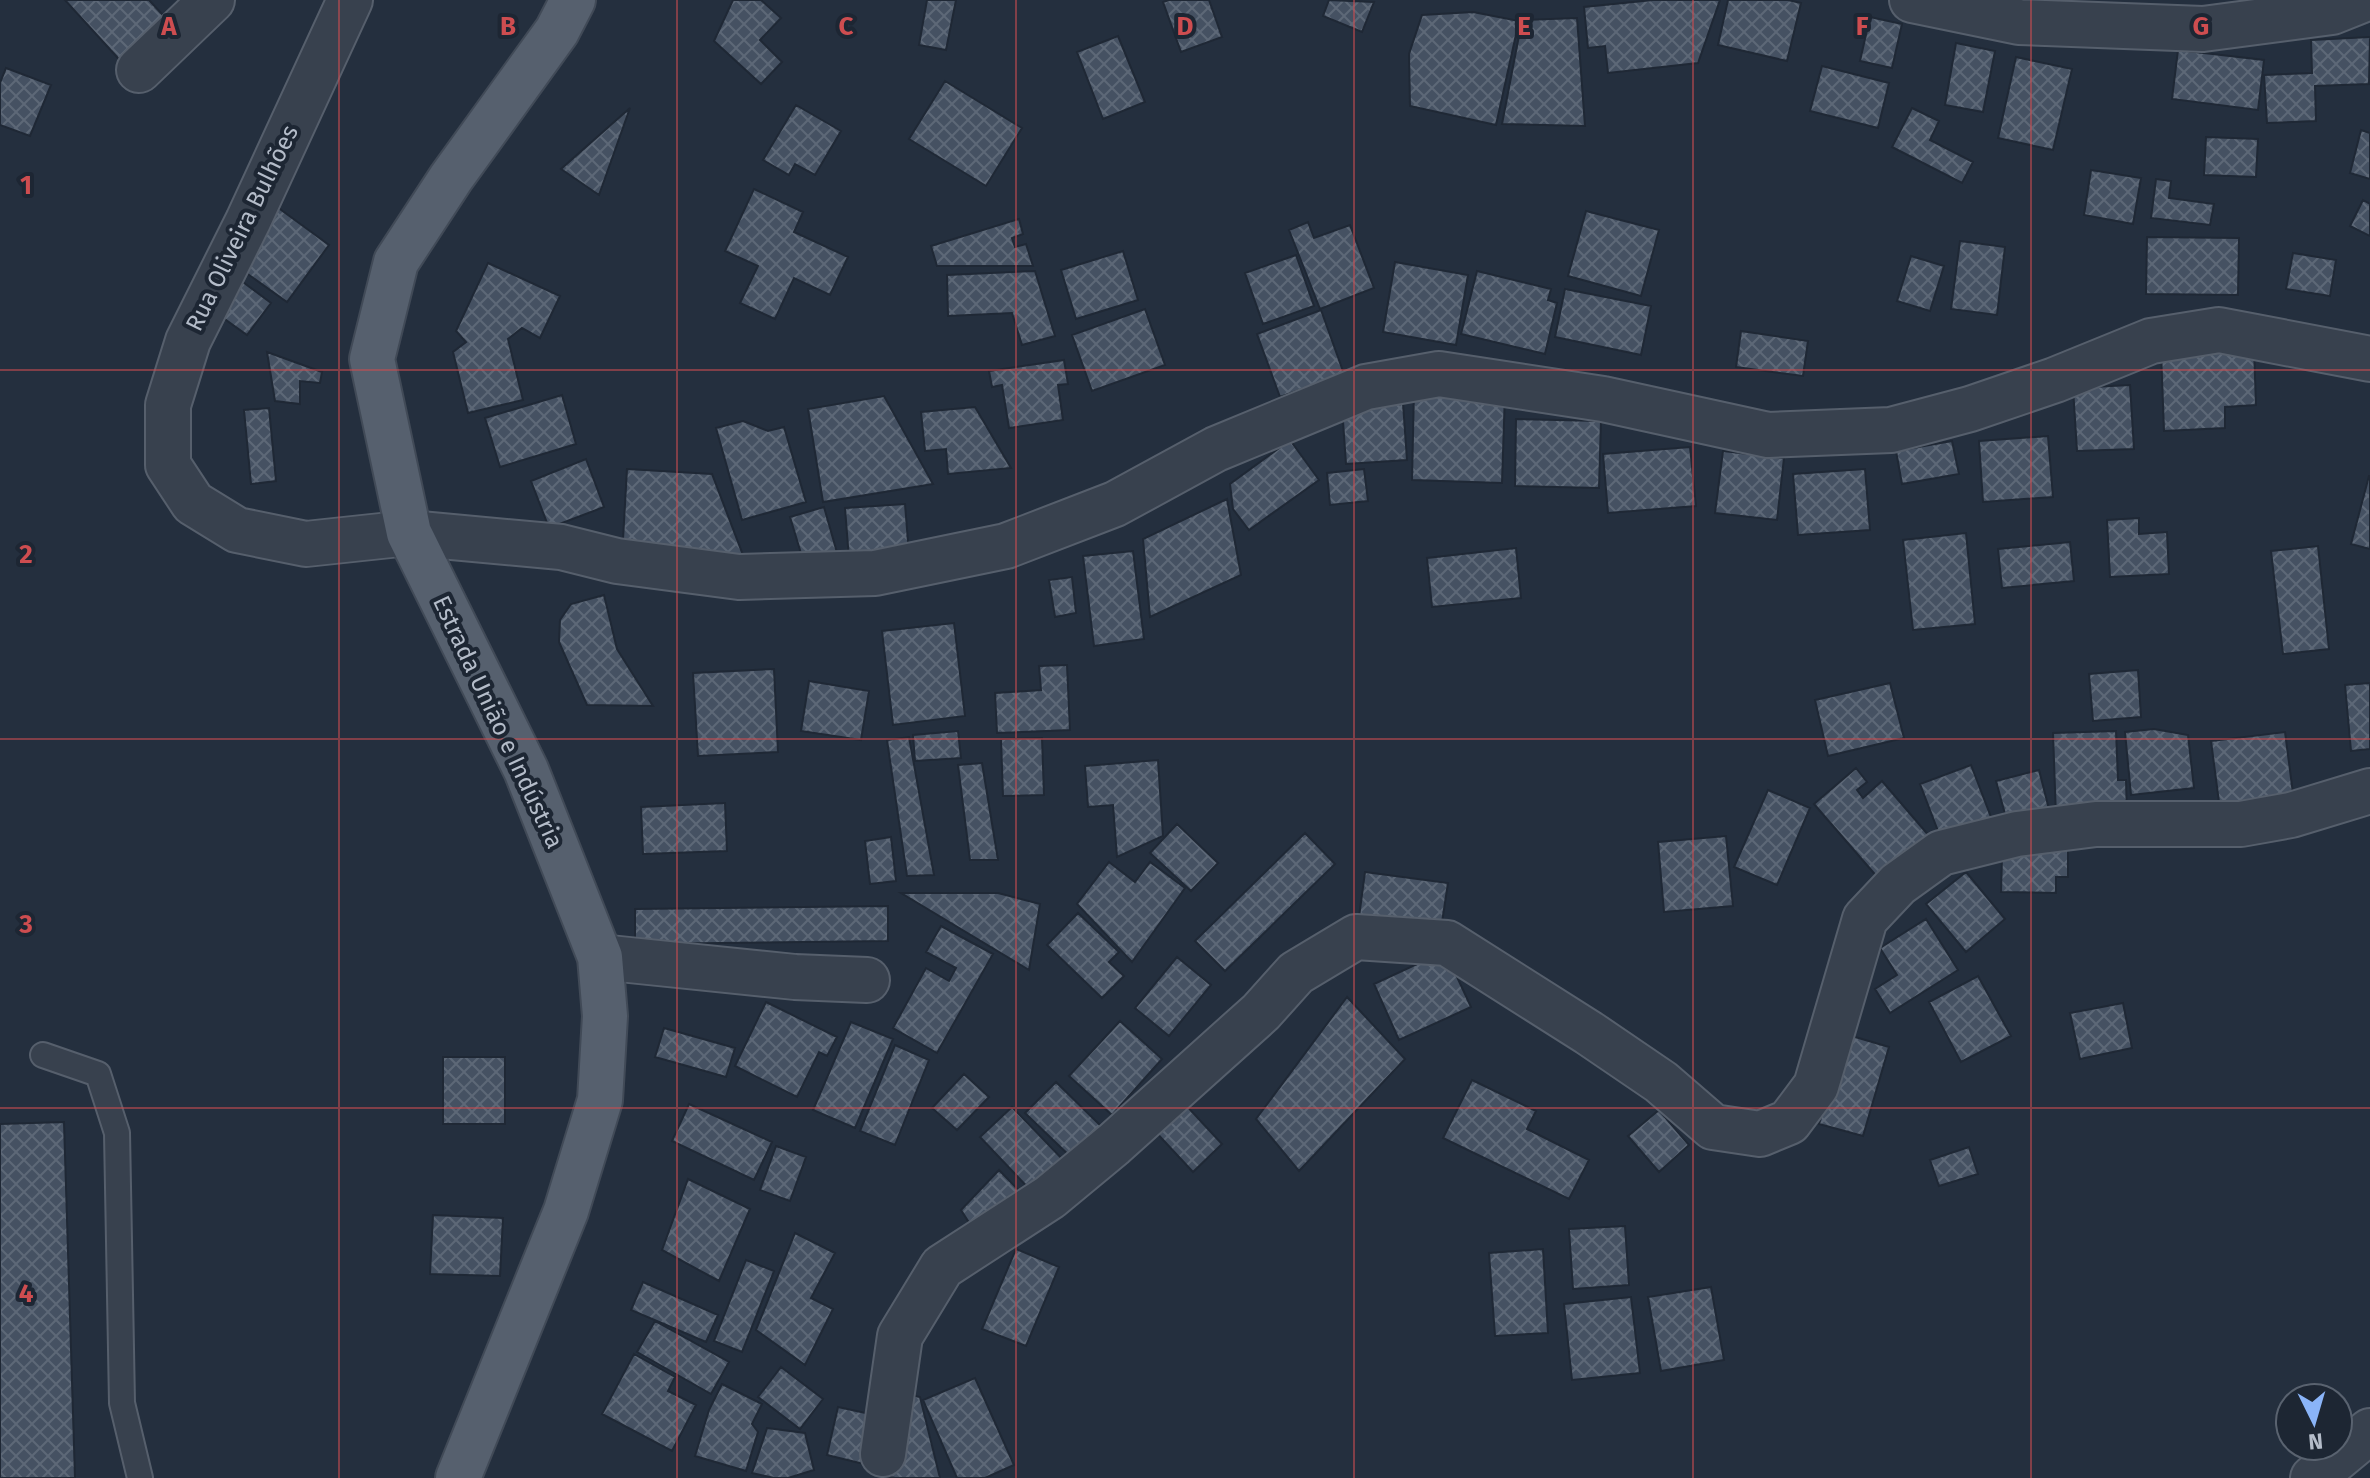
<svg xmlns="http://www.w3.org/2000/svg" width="2370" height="1478" font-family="'Fira Sans',sans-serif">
  <defs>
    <pattern id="building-cross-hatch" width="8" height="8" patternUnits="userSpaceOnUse" patternTransform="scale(2)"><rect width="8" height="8" fill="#455162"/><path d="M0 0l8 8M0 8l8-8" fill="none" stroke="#5d6877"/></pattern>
  </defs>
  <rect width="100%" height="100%" fill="#242f3e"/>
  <!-- building -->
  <path fill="url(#building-cross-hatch)" stroke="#1f2835" stroke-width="2" d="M65,0H149L173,26L127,68Z
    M733,0H761L781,18L760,40L782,62L761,84L714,41Z
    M927,0H956L946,50L919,45Z
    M1169,0H1209L1222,37L1181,52L1163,2Z
    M1329,0L1374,2L1362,32L1323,16Z
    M1653,0H1720L1698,63L1608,73L1605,46L1588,48L1584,7Z
    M1728,0H1788L1801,3L1787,61L1718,45Z
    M1473,12L1519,21L1496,125L1410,106L1409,54L1422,15Z
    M1870,17L1902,24L1892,68L1860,61Z
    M1577,18L1585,126L1502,124L1522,20Z
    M1118,36L1145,102L1103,119L1077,52Z
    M2370,37L2369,84L2315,86L2316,121L2267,123L2264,75L2312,73L2311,40Z
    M1956,43L1995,51L1983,112L1945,105Z
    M2178,50L2264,60L2258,110L2172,99Z
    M2016,57L2072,69L2053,150L1998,138Z
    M1822,66L1889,83L1878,128L1810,111Z
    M6,68L51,85L30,136L0,125V83Z
    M945,81L1022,128L986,186L909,139Z
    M796,105L841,131L815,175L795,164L789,175L763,160Z
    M630,108L599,195L561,169Z
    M1912,108L1939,121L1930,140L1973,162L1962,183L1892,147Z
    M2361,130L2370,133V179L2350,173Z
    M2206,137L2258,139L2256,177L2204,175Z
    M2091,170L2141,178L2133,224L2084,215Z
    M2156,179L2171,181L2169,198L2214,204L2210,225L2151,218Z
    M754,189L803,212L794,232L848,257L830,295L794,278L775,319L740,303L758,266L725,251Z
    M2363,200L2370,204V236L2350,226Z
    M273,204L329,245L287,302L231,262Z
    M1586,211L1659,230L1641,296L1568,276Z
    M1019,219L1023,234L1012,238L1015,247L1026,244L1033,266H937L931,246Z
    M1308,222L1314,238L1350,225L1374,288L1320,309L1289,230Z
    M2147,237L2239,238L2238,295L2146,294Z
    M1960,241L2005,247L1997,315L1951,309Z
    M1123,251L1138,300L1076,319L1061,270Z
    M2293,253L2336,260L2330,296L2286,289Z
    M1296,255L1314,306L1263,324L1245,273Z
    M1911,256L1944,266L1930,311L1897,301Z
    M1395,262L1468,275L1456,345L1383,332Z
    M488,263L560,296L540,338L522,328L508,339L523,400L468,413L453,352L466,342L456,331Z
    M1035,271L1055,336L1022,345L1012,313L948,316L947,275Z
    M1477,271L1551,289L1548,300L1557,303L1545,354L1461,334Z
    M232,274L271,303L247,335L208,307Z
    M1565,289L1651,306L1641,355L1555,337Z
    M1145,309L1165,365L1092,391L1072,335Z
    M1321,310L1344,374L1280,397L1257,334Z
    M1741,331L1808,341L1803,376L1736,367Z
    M2254,348L2256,405L2225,407V428L2164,431L2161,351Z
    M267,352L322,372L320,383L300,381V404L275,401Z
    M1064,360L1068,384L1058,385L1063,420L1009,428L1002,385L992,387L989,371Z
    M2130,385L2134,449L2077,451L2073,388Z
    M1414,390L1505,393L1502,483L1412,480Z
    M562,395L576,444L500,467L485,418Z
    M884,396L933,484L823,502L808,409Z
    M1403,403L1407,460L1346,464L1342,407Z
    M975,407L1011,468L948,474L946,449L925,451L921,412Z
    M269,408L276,481L251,484L244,410Z
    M1516,419L1601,421L1599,488L1515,486Z
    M743,421L768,431L784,427L806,502L742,520L716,428Z
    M2048,436L2053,497L1983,502L1979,441Z
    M1290,440L1319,480L1249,530L1233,509L1230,484Z
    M1952,441L1959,474L1902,484L1896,451Z
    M1690,447L1696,506L1608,513L1603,454Z
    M1723,451L1784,458L1777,520L1715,513Z
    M586,459L604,507L549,528L531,481Z
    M627,469L712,474L746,563L622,557Z
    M1364,469L1368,501L1330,505L1327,473Z
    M1865,469L1870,530L1798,535L1793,474Z
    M2369,476H2370V549L2351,544Z
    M1227,499L1241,575L1150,617L1143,539Z
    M905,504L909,554L849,559L845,508Z
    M824,507L842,570H806L790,517Z
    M2139,518V534L2167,532L2169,574L2110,577L2107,520Z
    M1966,533L1975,624L1913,630L1903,540Z
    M2070,542L2074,581L2002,588L1998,549Z
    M2318,546L2329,649L2283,654L2271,551Z
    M1516,548L1521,598L1432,607L1427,558Z
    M1133,551L1144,639L1094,646L1083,556Z
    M1072,577L1076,613L1055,617L1049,580Z
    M604,595L617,649L653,706L587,705L559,642L560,620L571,604Z
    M954,623L965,716L893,725L882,631Z
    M1067,665L1070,730L997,733L995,693L1041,690L1039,666Z
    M774,669L778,752L698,756L693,673Z
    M2138,670L2141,717L2093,721L2089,674Z
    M809,681L869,691L861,740L801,731Z
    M1890,683L1904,738L1828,756L1815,700Z
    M2370,683V749L2351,751L2345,685Z
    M2154,729L2188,735L2194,788L2131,795L2125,732Z
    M958,731L961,758L915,761L913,735Z
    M2116,731L2118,780H2126L2127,814L2056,817L2053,733Z
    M2285,732L2294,801L2220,810L2211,741Z
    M909,737L934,875L907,876L887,740Z
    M1042,738L1044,795L1003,796L1001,739Z
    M1158,760L1163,836L1117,857L1113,805L1088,807L1085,766Z
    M982,763L998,860H970L958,765Z
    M1971,765L1994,825L1943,844L1920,784Z
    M1856,768L1867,782L1857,790L1863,798L1882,781L1930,837L1879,879L1814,804Z
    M2039,770L2050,813L2008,825L1996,781Z
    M1768,790L1810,808L1777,885L1734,867Z
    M725,803L727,851L643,854L641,807Z
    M1177,824L1218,863L1191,891L1150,853Z
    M1305,833L1335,864L1225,971L1195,941Z
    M1726,836L1733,906L1664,912L1658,842Z
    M891,837L896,881L870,884L865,841Z
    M2068,842V877H2056V893L2001,892L2002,857Z
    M1109,862L1135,882L1150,862L1185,888L1132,962L1077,904Z
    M1365,872L1448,883L1441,929L1359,917Z
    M1966,872L2005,919L1966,952L1926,904Z
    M901,893H998L1040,904L1029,970Z
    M888,906V941L635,944V909Z
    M1078,913L1119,952L1109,962L1124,976L1102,998L1047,945Z
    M1926,919L1958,970L1890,1013L1875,989L1897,975L1880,948Z
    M941,926L993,954L937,1053L893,1028L926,968L949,981L956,968L926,952Z
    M1445,951L1471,1007L1399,1040L1374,984Z
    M1177,957L1211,985L1169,1036L1135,1008Z
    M1978,976L2011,1036L1961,1062L1929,1002Z
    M1347,997L1405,1059L1299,1171L1256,1119Z
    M766,1002L837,1037L827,1056L819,1052L797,1097L735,1066Z
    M2123,1003L2132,1048L2080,1059L2070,1013Z
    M1120,1021L1162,1059L1112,1115L1069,1076Z
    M851,1022L893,1039L855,1128L813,1110Z
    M664,1028L735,1048L726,1077L655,1057Z
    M1845,1034L1889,1047L1863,1136L1819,1124Z
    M895,1045L929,1060L895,1145L860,1131Z
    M443,1057H505V1124H443Z
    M964,1074L989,1097L957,1130L932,1108Z
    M1472,1080L1536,1111L1527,1129L1589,1160L1569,1199L1443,1138Z
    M1056,1082L1105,1130L1075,1161L1025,1113Z
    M1181,1100L1222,1144L1193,1172L1152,1128Z
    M689,1104L772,1142L754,1180L672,1141Z
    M1012,1107L1068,1165L1036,1196L980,1137Z
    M1659,1110L1689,1145L1659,1172L1628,1136Z
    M64,1122L75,1478H0V1124Z
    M776,1146L806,1157L790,1201L760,1190Z
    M1969,1147L1978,1174L1939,1186L1930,1160Z
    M999,1170L1027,1199L977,1235L961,1210Z
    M688,1179L750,1209L719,1281L662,1250Z
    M433,1215L503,1218L500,1276L430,1274Z
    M1625,1226L1629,1285L1573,1289L1569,1229Z
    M795,1233L835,1253L811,1298L833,1309L805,1365L756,1330Z
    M1016,1249L1059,1267L1026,1346L982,1329Z
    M1543,1249L1548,1333L1495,1336L1489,1253Z
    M746,1260L774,1271L742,1352L714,1341Z
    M643,1282L718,1315L706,1342L631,1310Z
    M1711,1287L1724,1360L1661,1371L1648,1297Z
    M1631,1297L1640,1373L1572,1380L1564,1304Z
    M655,1321L729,1362L711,1394L637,1352Z
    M634,1354L675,1377L668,1391L696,1405L672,1451L602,1414Z
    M781,1367L823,1399L800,1429L758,1397Z
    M975,1378L1014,1465L985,1478H957L923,1400Z
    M722,1384L762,1404L752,1424L758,1432L746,1471L695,1456L709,1410Z
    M896,1392L920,1397L940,1478H895L886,1476Z
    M838,1407L884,1417L872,1466L827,1455Z
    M767,1428L805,1433L814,1470L788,1478H774L752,1473Z"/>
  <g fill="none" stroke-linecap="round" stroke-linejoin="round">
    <defs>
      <path id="lane" d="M43,1055L98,1074L117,1133L122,1403L140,1478"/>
      <path id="street" d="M350,0L248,221L188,341L168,405V465L193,503L237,530L306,544L409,533L561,547L617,561L739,577L875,573L1006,546L1115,504L1216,449L1366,387L1439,374L1603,399L1768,435L1891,430L1970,409L2055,380L2151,341L2219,330L2370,359
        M1912,0L2019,22L2203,29L2332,12L2362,0
        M139,70L212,0
        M600,957L795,977L867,980
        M883,1454L900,1336L942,1267L1050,1197L1114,1144L1261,1012L1296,973L1356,937L1447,943L1589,1033L1661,1082L1713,1127L1760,1134L1789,1122L1816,1086L1865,919L1898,884L1941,853L2017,834L2096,824H2241L2291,815L2370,791
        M2313,1478L2370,1431"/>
      <path id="primary" d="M458,1478L566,1211L600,1100L605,1016L600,957L526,770L409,533L372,359L396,262L451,178L557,31L573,0"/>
    </defs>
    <!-- lane casing -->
    <use href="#lane" stroke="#565f6c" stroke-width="28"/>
    <!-- street casing -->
    <use href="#street" stroke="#565f6c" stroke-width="48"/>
    <!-- primary casing -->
    <use href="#primary" stroke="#414a57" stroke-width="48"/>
    <!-- lane -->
    <use href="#lane" stroke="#38414e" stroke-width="24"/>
    <!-- street -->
    <use href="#street" stroke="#38414e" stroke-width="44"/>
    <!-- primary -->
    <use href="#primary" stroke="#56606e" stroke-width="44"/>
  </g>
  <!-- grid -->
  <path fill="none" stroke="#ce4d50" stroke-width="2" stroke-opacity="0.55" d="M339,0V1478M677,0V1478M1016,0V1478M1354,0V1478M1693,0V1478M2031,0V1478M0,370H2370M0,739H2370M0,1108H2370"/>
  <g text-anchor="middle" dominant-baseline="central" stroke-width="8" stroke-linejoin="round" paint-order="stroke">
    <!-- street labels -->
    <g font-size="24" fill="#b4bcc9" stroke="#1d2633">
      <text transform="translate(242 228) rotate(-64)">Rua Oliveira Bulhões</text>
      <text transform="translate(498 722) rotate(65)">Estrada União e Indústria</text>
    </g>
  </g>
  <g font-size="26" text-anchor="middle" font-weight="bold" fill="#ce4d50" stroke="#1d2633" stroke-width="8" stroke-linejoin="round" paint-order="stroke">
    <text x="169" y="35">A</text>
    <text x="508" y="35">B</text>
    <text x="846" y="35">C</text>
    <text x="1185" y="35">D</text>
    <text x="1524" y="35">E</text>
    <text x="1862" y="35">F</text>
    <text x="2201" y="35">G</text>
    <text x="26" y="194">1</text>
    <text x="26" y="563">2</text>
    <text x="26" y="933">3</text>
    <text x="26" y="1302">4</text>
  </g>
  <!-- north arrow -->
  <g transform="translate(2314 1422) rotate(175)"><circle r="38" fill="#1d2633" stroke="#59626f" stroke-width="2"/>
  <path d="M0-6L14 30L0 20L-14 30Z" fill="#8ab4f8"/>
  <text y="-12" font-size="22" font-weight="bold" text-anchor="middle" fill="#b4bcc9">N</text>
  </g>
</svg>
